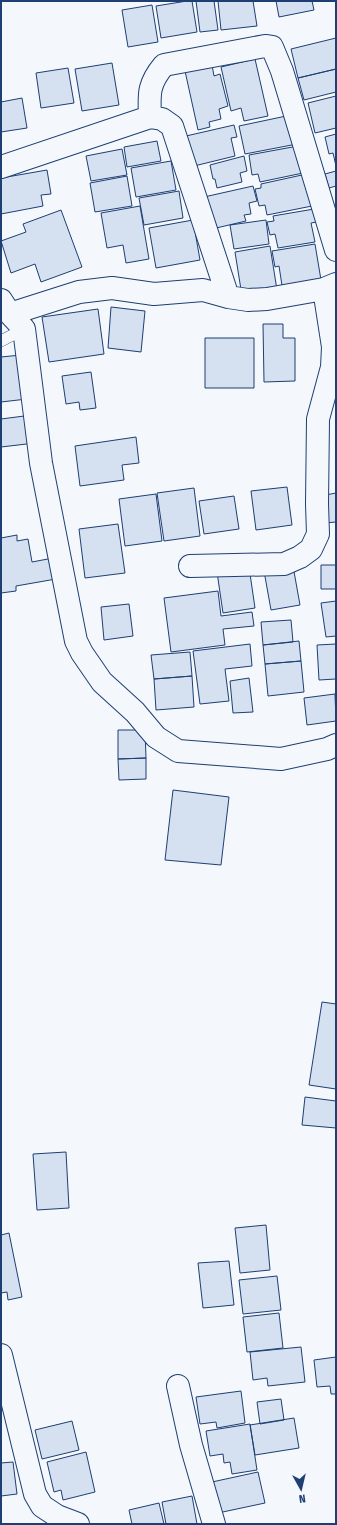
<svg xmlns="http://www.w3.org/2000/svg" width="337" height="1525" font-family="'Fira Sans Condensed',sans-serif">
  <rect width="100%" height="100%" fill="#f4f7fb"/>
  <!-- building -->
  <path fill="#d5e0f0" stroke="#1d3f73" d="M187,1H192L197,32L161,38L156,6Z
    M196,1H214L218,30L200,32Z
    M218,1H253L257,26L221,30Z
    M276,1H312L314,10L279,17Z
    M152,5L158,42L128,47L122,10Z
    M336,38V69L298,78L291,49Z
    M255,59L268,116L244,121L241,108L231,111L221,67Z
    M112,63L119,105L82,111L75,69Z
    M212,65L214,76L220,74L228,106L219,109L221,119L209,122L210,127L198,130L185,71Z
    M68,68L74,103L41,108L36,73Z
    M336,69V92L304,100L298,78Z
    M336,96V128L315,133L308,103Z
    M22,98L27,128L1,132V102Z
    M291,115L297,144L245,154L239,126Z
    M234,125L237,137L231,138L235,156L194,166L186,136Z
    M336,134V166L333,153L329,154L325,137Z
    M157,141L161,161L127,167L124,147Z
    M298,146L303,173L260,182L258,174L252,175L249,155Z
    M122,149L127,175L91,181L86,156Z
    M244,156L247,171L240,173L242,182L217,188L215,179H213L210,165Z
    M171,161L176,190L136,197L131,168Z
    M47,170L51,194L41,195L43,206L1,214V178Z
    M336,171V186L329,188L325,174Z
    M311,173L317,205L267,215L265,205L259,206L255,189L261,188V184Z
    M127,176L132,206L95,212L90,183Z
    M253,186L257,201L249,203L251,214L244,215L246,221L212,229L204,197Z
    M179,191L183,218L144,225L139,198Z
    M140,206L149,259L126,263L123,245L107,248L101,213Z
    M320,208L322,221L311,223L315,242L278,248L275,234L270,235L267,222L274,221L273,216Z
    M61,210L82,267L41,282L35,264L11,273L1,241L26,232L23,224Z
    M193,220L200,260L156,268L149,228Z
    M266,220L269,244L234,249L230,225Z
    M315,244L322,286L283,292L279,266L275,267L272,251Z
    M270,246L277,290L242,296L235,252Z
    M111,307L145,311L141,352L108,348Z
    M98,309L104,354L49,362L42,317Z
    M263,324H283V338H295V381L264,382Z
    M205,338H254V388H205Z
    M21,355L27,399L1,402V357Z
    M91,372L96,408L80,410L79,402L66,404L62,376Z
    M32,415L35,443L1,447V419Z
    M136,437L139,463L122,465L124,480L80,486L75,446Z
    M287,487L292,525L256,530L251,491Z
    M194,488L200,536L164,541L157,493Z
    M336,493V522L324,523L320,496Z
    M156,494L162,541L125,546L119,499Z
    M234,496L239,529L204,534L199,501Z
    M118,524L125,573L85,578L79,529Z
    M17,535V541L28,539L32,562L53,558L56,579L16,586V591L1,593V538Z
    M321,565H336V589H321Z
    M293,566L300,605L271,610L264,571Z
    M249,567L255,608L223,613L217,572Z
    M218,591L221,616L252,612L254,626L223,629L225,645L171,652L164,598Z
    M336,601V636L326,637L321,603Z
    M129,604L133,636L104,640L101,607Z
    M291,620L293,642L263,645L261,622Z
    M299,641L301,661L265,664L263,645Z
    M250,644L252,666L225,669L229,701L200,704L193,651Z
    M336,644V679L319,680L317,645Z
    M190,652L192,676L154,679L151,655Z
    M301,661L304,692L268,696L265,664Z
    M192,676L194,707L156,710L154,679Z
    M249,678L253,712L233,713L230,681Z
    M335,694L336,721L307,725L304,698Z
    M118,730H145L146,758L118,759Z
    M146,758V779L119,780L118,759Z
    M173,790L229,797L221,865L165,860Z
    M322,1002L336,1004V1089L309,1085Z
    M305,1097L336,1101V1128L302,1125Z
    M66,1152L69,1208L37,1210L33,1154Z
    M266,1225L270,1270L240,1273L235,1228Z
    M9,1233L22,1297L8,1300L7,1292L1,1293V1235Z
    M229,1261L234,1305L203,1308L198,1263Z
    M277,1276L281,1310L243,1314L239,1280Z
    M279,1313L283,1348L247,1352L243,1317Z
    M301,1347L305,1382L268,1386L267,1378L253,1380L250,1352Z
    M336,1357V1394H331L330,1386L317,1387L314,1360Z
    M241,1391L245,1423L217,1428L216,1422L200,1424L196,1397Z
    M281,1399L284,1420L260,1424L257,1402Z
    M294,1418L299,1448L255,1455L250,1425Z
    M72,1421L79,1450L42,1459L35,1430Z
    M250,1424L257,1470L232,1474L230,1462L224,1463L223,1454L210,1456L206,1431Z
    M86,1452L95,1492L63,1500L61,1490L54,1492L47,1462Z
    M13,1462L17,1494L1,1496V1463Z
    M258,1472L265,1503L218,1513L212,1482Z
    M192,1496L197,1524H166L162,1502Z
    M159,1503L164,1524H132L129,1510Z"/>
  <g fill="none" stroke-linecap="round" stroke-linejoin="round">
    <defs>
      <path id="lane" d="M1,341L24,329"/>
      <path id="street" d="M150,117C149,94 148,84 164,65L265,46L272,47L282,71L336,250
        M1,167L150,117L162,119L172,126L228,297
        M1,300L10,314L24,329L41,463L76,641L82,653L102,682L135,712L156,737L178,751L281,759L327,749L336,745
        M10,314L79,292L112,288L154,294L203,290L228,297L248,300L267,299L324,289L336,284
        M190,566L284,564L300,557L311,549L318,534L317,504L318,419L332,367L333,347L324,289
        M1,1355L35,1494L42,1506L57,1516L78,1524
        M178,1386L191,1445L214,1524"/>
    </defs>
    <!-- lane casing -->
    <use href="#lane" stroke="#1d3f73" stroke-width="12"/>
    <!-- street casing -->
    <use href="#street" stroke="#1d3f73" stroke-width="24"/>
    <!-- lane -->
    <use href="#lane" stroke="#f4f7fb" stroke-width="11"/>
    <!-- street -->
    <use href="#street" stroke="#f4f7fb" stroke-width="22"/>
  </g>
  <!-- border -->
  <rect width="337" height="1525" fill="none" stroke="#1d3f73" stroke-width="4"/>
  <!-- north arrow -->
  <g transform="translate(301 1489) rotate(172)" stroke="#f4f7fb" stroke-width="3" paint-order="stroke">
  <path d="M0-3L7 15L0 10L-7 15Z" fill="#1d3f73"/>
  <text y="-6" font-size="11" font-weight="bold" text-anchor="middle" fill="#1d3f73">N</text>
  </g>
</svg>
